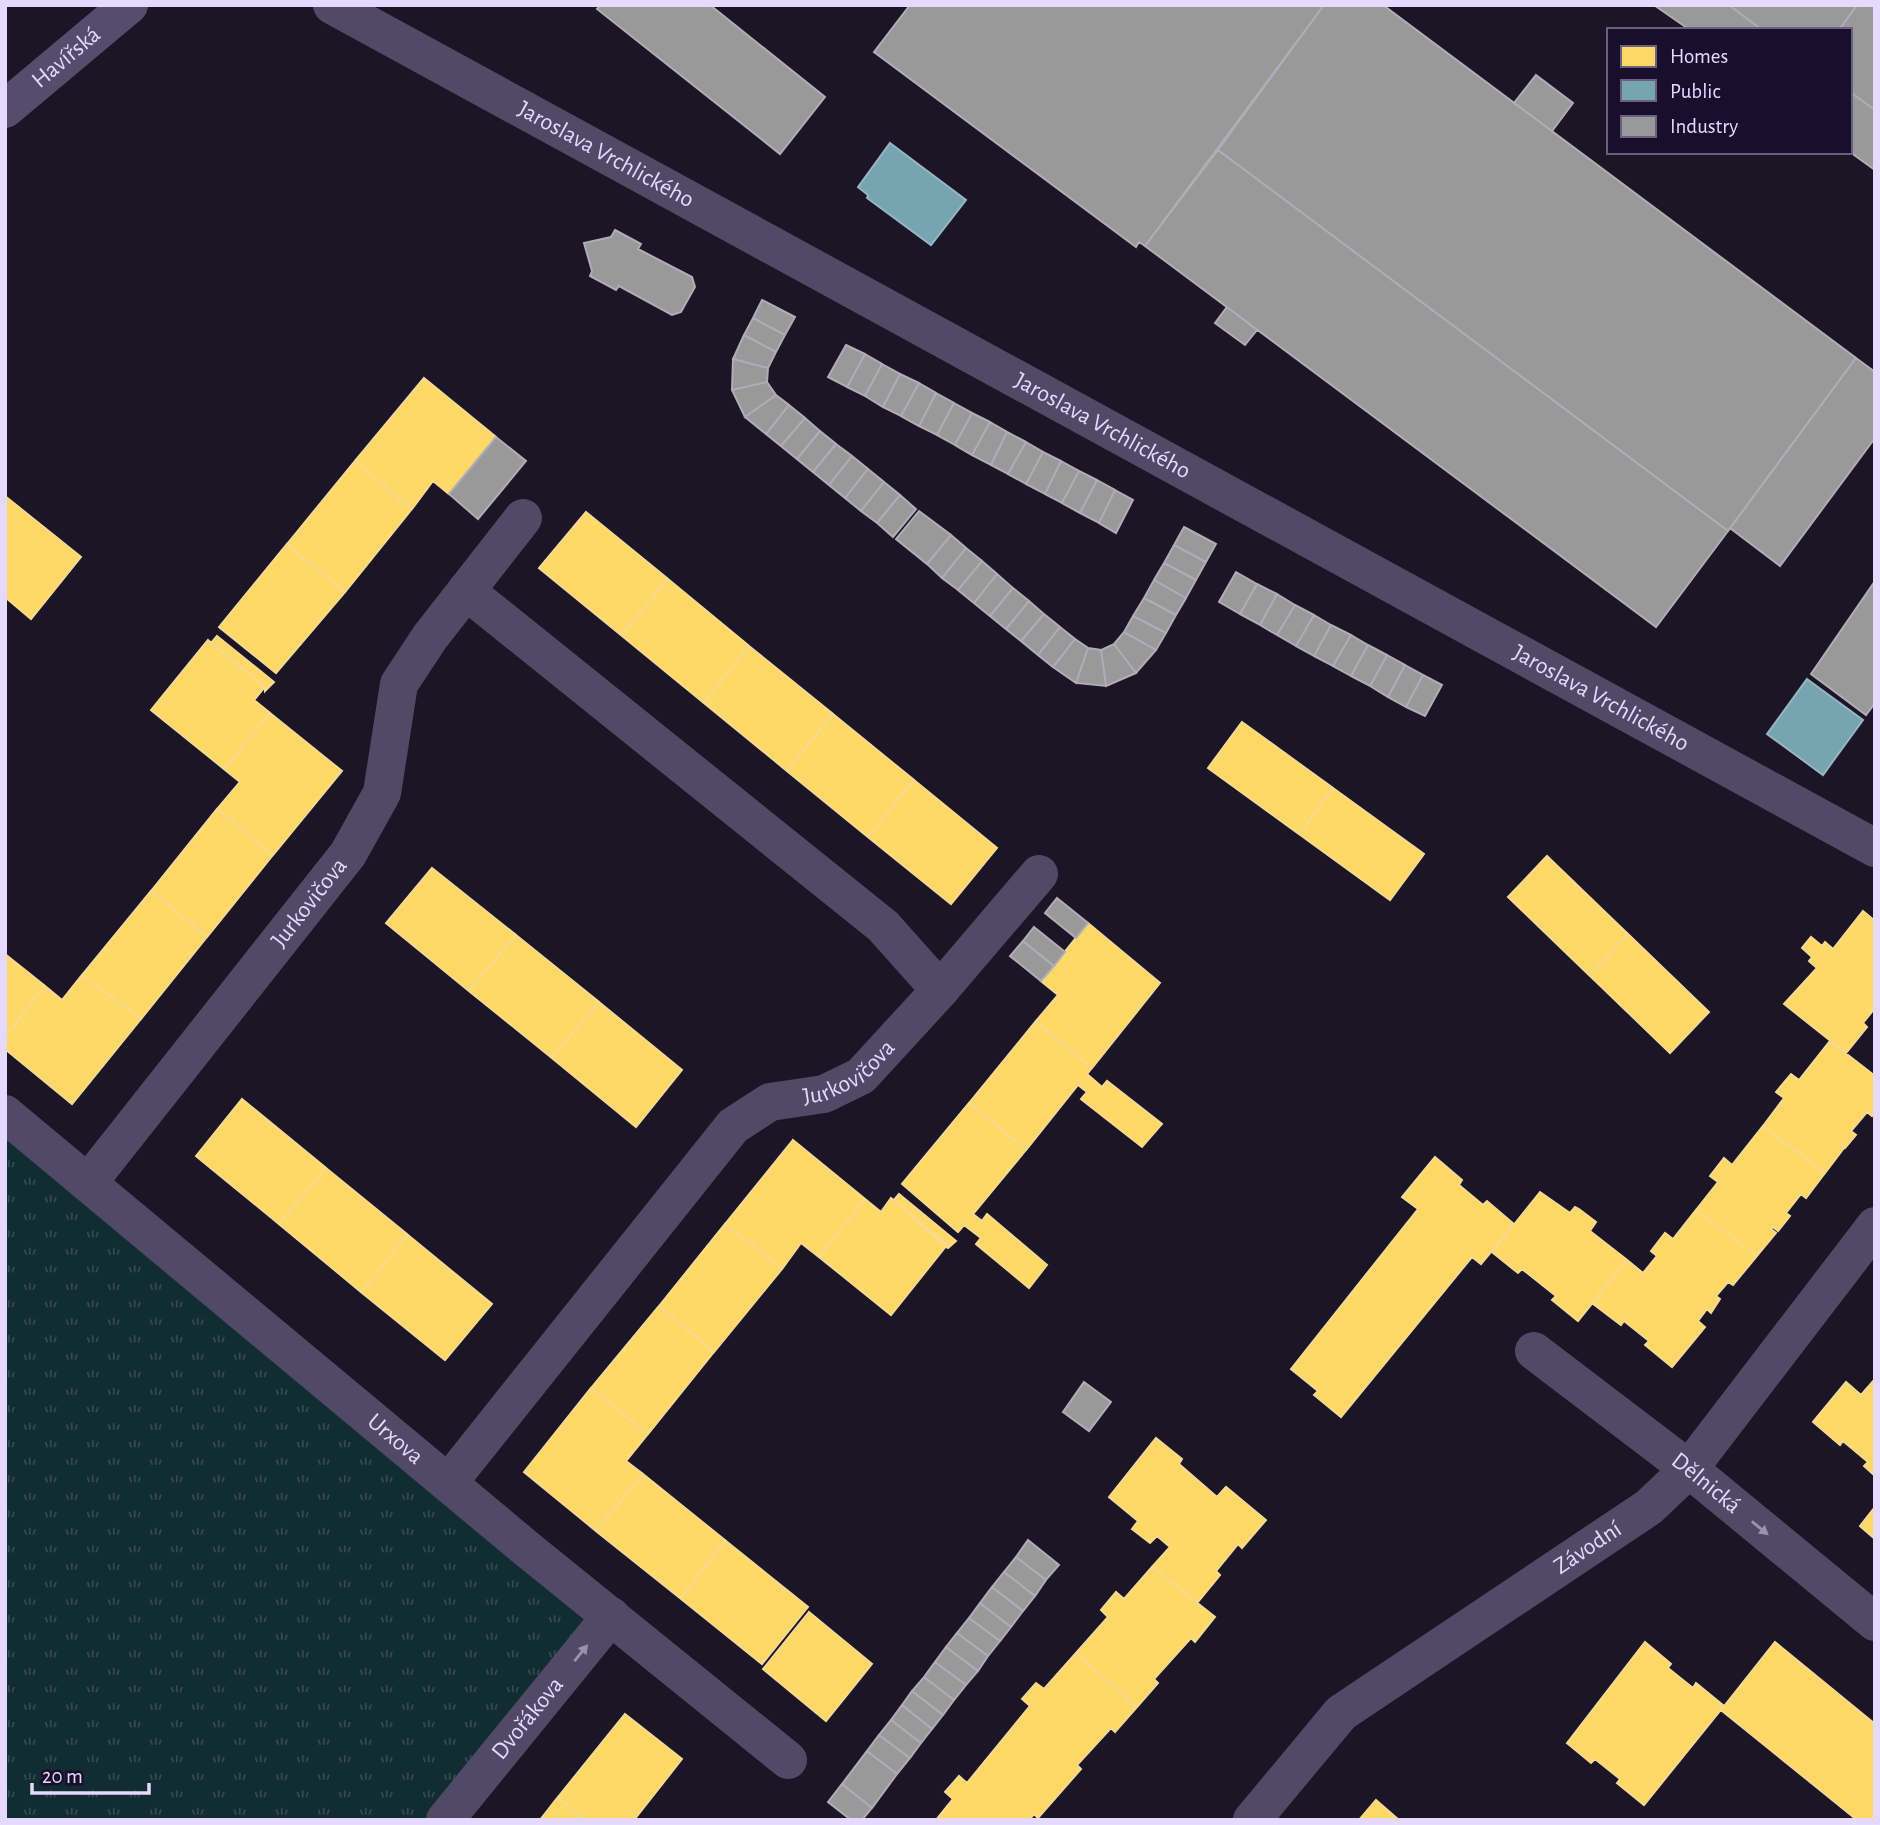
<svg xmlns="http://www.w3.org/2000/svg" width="1880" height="1825" font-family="'Alegreya Sans',sans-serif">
  <defs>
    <pattern id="park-tufts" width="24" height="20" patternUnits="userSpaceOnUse" patternTransform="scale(1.75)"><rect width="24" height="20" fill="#122c34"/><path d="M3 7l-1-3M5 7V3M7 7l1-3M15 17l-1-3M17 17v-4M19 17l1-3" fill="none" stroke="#344a52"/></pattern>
  </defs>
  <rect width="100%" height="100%" fill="#1b1526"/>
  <!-- park -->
  <path fill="url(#park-tufts)" d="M5,1136L592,1621L428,1820H5Z"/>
  <!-- homes -->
  <path fill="#ffd966" stroke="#f7d994" stroke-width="2" d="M424,378L496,437L449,494L433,481L412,509L355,461Z
    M355,461L412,509L345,592L287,544Z
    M5,496L81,557L31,619L5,597Z
    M586,512L668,579L621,635L539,568Z
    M287,544L345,592L276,673L219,627Z
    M668,579L749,646L704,703L621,635Z
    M217,636L274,682L265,691V687L211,643Z
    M208,640L265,687L254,700L270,713L224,769L151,710Z
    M749,646L833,714L787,771L704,703Z
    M270,713L342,771L273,855L217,809L240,782L224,769Z
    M833,714L914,780L868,837L787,771Z
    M1242,722L1333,788L1299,834L1208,768Z
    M914,780L997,848L951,904L868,837Z
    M1333,788L1424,854L1390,900L1299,834Z
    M217,809L273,855L207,937L151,891Z
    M1547,856L1628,934L1589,975L1508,897Z
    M432,868L516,935L469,991L386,923Z
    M151,891L207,937L141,1019L82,975Z
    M1863,911L1875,921V1008L1863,1023L1867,1027L1846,1053L1784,1004L1817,968L1809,961L1812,957L1802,948L1811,937L1822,946L1825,942L1833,949Z
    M1088,923L1160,983L1092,1068L1036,1021L1058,995L1041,981Z
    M1628,934L1709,1012L1670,1053L1589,975Z
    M516,935L599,1002L552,1058L469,991Z
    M5,954L45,986L5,1037Z
    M82,975L141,1019L72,1104L5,1049V1037L45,986L62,1000Z
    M599,1002L682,1070L636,1127L552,1058Z
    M1036,1021L1092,1068L1087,1074L1102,1087L1107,1081L1162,1124L1142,1147L1081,1099L1087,1092L1078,1085L1026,1150L969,1103Z
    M1830,1041L1875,1076V1112L1872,1116L1867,1112L1851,1131L1856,1135L1845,1148L1841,1144L1844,1148L1825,1173L1763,1126L1784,1098L1776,1092L1791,1074L1799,1080Z
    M242,1099L326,1168L279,1224L196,1156Z
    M969,1103L1026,1150L973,1214L982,1221L987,1214L1047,1265L1029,1288L976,1244L981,1238L964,1225L958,1232L902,1184Z
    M1763,1126L1825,1173L1806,1198L1801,1194L1786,1213L1790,1216L1778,1231L1773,1227L1771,1229L1776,1233L1757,1256L1696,1210L1718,1182L1710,1176L1724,1158L1732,1165Z
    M793,1140L865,1199L819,1257L801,1243L782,1269L725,1224Z
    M1435,1157L1462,1180L1459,1185L1483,1205L1487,1201L1514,1224L1481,1264L1472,1257L1341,1417L1314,1395L1318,1391L1291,1369L1418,1209L1402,1197Z
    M326,1168L408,1235L361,1292L279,1224Z
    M1540,1192L1570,1213L1575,1207L1579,1209L1596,1222L1590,1231L1627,1260L1578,1321L1552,1300L1556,1296L1522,1269L1518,1273L1492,1252Z
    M899,1194L956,1241L948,1248L946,1247L894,1200Z
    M891,1198L947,1245L891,1315L819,1257L865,1199L881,1212Z
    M1696,1210L1757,1256L1733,1285L1728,1282L1716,1296L1720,1299L1711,1313L1707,1309L1698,1321L1705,1327L1672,1367L1645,1345L1649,1341L1624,1321L1621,1325L1592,1303L1627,1260L1643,1273L1657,1256L1651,1251L1665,1233L1673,1239Z
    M725,1224L782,1269L714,1352L659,1306Z
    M408,1235L492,1304L445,1360L361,1292Z
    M659,1306L714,1352L648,1434L591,1388Z
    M1875,1379V1476L1864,1466L1868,1462L1843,1441L1840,1445L1813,1422L1846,1382L1861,1395Z
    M591,1388L648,1434L626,1461L643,1474L596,1531L524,1472Z
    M1156,1438L1182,1459L1179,1464L1217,1497L1226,1487L1266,1520L1242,1548L1238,1544L1216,1571L1220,1575L1197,1603L1152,1567L1170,1547L1157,1536L1150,1543L1132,1529L1138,1521L1109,1497Z
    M643,1474L726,1541L680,1598L596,1531Z
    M1875,1507V1539L1860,1526Z
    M726,1541L808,1607L762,1664L680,1598Z
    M1152,1567L1215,1617L1195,1642L1191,1638L1154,1679L1158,1683L1137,1707L1076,1653L1108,1617L1101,1610L1116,1592L1124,1599Z
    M809,1612L872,1664L826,1721L763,1669Z
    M1645,1642L1671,1664L1668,1668L1693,1688L1696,1683L1724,1706L1644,1805L1617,1783L1620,1779L1595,1759L1591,1763L1567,1743Z
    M1775,1642L1875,1724V1820H1857L1721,1710Z
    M1076,1653L1137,1707L1115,1732L1111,1728L1077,1765L1081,1769L1038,1818L1034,1814L1029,1820H936L953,1799L945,1792L959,1776L967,1783L1030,1706L1022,1699L1036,1683L1044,1689Z
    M625,1714L682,1759L634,1820H585L558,1797Z
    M558,1797L585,1820H540Z
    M1376,1800L1399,1820H1359Z"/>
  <!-- public -->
  <path fill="#76a5af" stroke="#97b5c7" stroke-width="2" d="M890,143L966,200L931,245L867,198L868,195L858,187Z
    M1807,679L1863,720L1823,775L1767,734Z"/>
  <!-- industry -->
  <path fill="#999" stroke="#b0acb8" stroke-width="2" d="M601,5H710L825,97L780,154L597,9Z
    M910,5H1324L1145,246L1139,242L1136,247L874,52Z
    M1324,5H1383L1856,358L1728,531L1218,150Z
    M1654,5H1729L1762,30H1690Z
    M1729,5H1857L1839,30H1762Z
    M1857,5H1875V110L1850,92V30H1839Z
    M1536,75L1573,103L1552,131L1514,103Z
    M1850,92L1875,110V170L1850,152Z
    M1218,150L1728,531L1656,627L1145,246Z
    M615,230L641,244L638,249L692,277L695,287L681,312L672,315L619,286L616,290L590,276L592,271L584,243L611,237Z
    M762,300L795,317L785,335L753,318Z
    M1227,307L1257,330L1245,345L1215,323Z
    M753,318L785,335L776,352L744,335Z
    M744,335L776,352L768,368L733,359Z
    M846,345L865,354L847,387L828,377Z
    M865,354L882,364L865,396L847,387Z
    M1856,358L1875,372V438L1780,566L1730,528Z
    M733,359L768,368L767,382L732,390Z
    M882,364L900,374L883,407L865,396Z
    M900,374L919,383L901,416L883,407Z
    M767,382L776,395L745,417L732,390Z
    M919,383L936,393L919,426L901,416Z
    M936,393L954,403L937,435L919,426Z
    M776,395L789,405L766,434L745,417Z
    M954,403L972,413L955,445L937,435Z
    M789,405L805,418L781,446L766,434Z
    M972,413L990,422L972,455L955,445Z
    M805,418L820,431L797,459L781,446Z
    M990,422L1007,432L991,465L972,455Z
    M820,431L836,444L813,472L797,459Z
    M1007,432L1026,442L1008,474L991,465Z
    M496,437L526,461L478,519L449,494Z
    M1026,442L1043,452L1026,484L1008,474Z
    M836,444L852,456L829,485L813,472Z
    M1043,452L1061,461L1045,494L1026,484Z
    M852,456L868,469L845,498L829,485Z
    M1061,461L1079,471L1062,503L1045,494Z
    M868,469L884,482L861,511L845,498Z
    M1079,471L1097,480L1080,513L1062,503Z
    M1097,480L1115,490L1099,523L1080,513Z
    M884,482L900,495L877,523L861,511Z
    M1115,490L1133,500L1116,533L1099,523Z
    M900,495L916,509L893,537L877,523Z
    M919,511L951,535L927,564L896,539Z
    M1184,527L1216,544L1206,562L1174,545Z
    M951,535L966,548L942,578L927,564Z
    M1174,545L1206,562L1196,580L1164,563Z
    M966,548L982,561L958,590L942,578Z
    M982,561L997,574L974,603L958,590Z
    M1164,563L1196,580L1186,598L1154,580Z
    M1236,572L1257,584L1240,614L1219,602Z
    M997,574L1013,588L990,616L974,603Z
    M1154,580L1186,598L1176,615L1144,598Z
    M1875,581V703L1866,715L1811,674Z
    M1257,584L1277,594L1260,625L1240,614Z
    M1013,588L1029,601L1006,629L990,616Z
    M1277,594L1295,605L1277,635L1260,625Z
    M1144,598L1176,615L1166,633L1133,616Z
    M1029,601L1044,614L1021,641L1006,629Z
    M1295,605L1314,615L1296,646L1277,635Z
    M1044,614L1060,627L1038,655L1021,641Z
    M1314,615L1331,625L1314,656L1296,646Z
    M1133,616L1166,633L1156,650L1124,632Z
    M1331,625L1351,635L1333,666L1314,656Z
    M1060,627L1075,639L1053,667L1038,655Z
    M1124,632L1156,650L1136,673L1114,644Z
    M1351,635L1368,645L1351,676L1333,666Z
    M1075,639L1088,648L1076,683L1053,667Z
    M1114,644L1136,673L1106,686L1101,650Z
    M1368,645L1387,655L1370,686L1351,676Z
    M1088,648L1101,650L1106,686L1076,683Z
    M1387,655L1405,665L1388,697L1370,686Z
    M1405,665L1423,675L1406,707L1388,697Z
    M1423,675L1442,685L1425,716L1406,707Z
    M1057,898L1088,923L1076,938L1045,913Z
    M1034,927L1065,952L1054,966L1023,941Z
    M1023,941L1054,966L1041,981L1010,956Z
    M1084,1382L1111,1402L1089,1431L1063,1412Z
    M1028,1540L1059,1565L1046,1580L1016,1557Z
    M1016,1557L1046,1580L1035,1596L1004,1572Z
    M1004,1572L1035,1596L1023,1611L992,1587Z
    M992,1587L1023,1611L1011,1627L980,1603Z
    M980,1603L1011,1627L1000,1641L969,1618Z
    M969,1618L1000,1641L988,1656L957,1633Z
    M957,1633L988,1656L978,1671L946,1647Z
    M946,1647L978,1671L966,1685L935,1662Z
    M935,1662L966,1685L954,1700L924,1677Z
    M924,1677L954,1700L943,1715L912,1691Z
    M912,1691L943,1715L932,1729L902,1705Z
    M902,1705L932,1729L921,1743L891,1720Z
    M891,1720L921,1743L910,1758L879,1735Z
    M879,1735L910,1758L897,1774L867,1751Z
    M867,1751L897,1774L872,1808L842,1784Z
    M842,1784L872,1808L862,1820H851L828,1802Z"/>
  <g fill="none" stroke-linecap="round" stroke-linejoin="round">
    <!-- street -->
    <g stroke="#514a66" stroke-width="38">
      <path id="s1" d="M332,5L1875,848"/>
      <path d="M940,990L1039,874"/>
      <path id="s2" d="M5,1114L527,1549L788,1760"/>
      <path id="s3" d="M88,1183L348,854L382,793L399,684L430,637L523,518"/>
      <path id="s4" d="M1534,1351L1689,1469L1875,1622"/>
      <path id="s5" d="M449,1482L733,1126L770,1102L824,1094L861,1076L940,990L883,926L466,591"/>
      <path id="s6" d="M445,1820L611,1616"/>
      <path id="s7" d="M1252,1820L1341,1713L1649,1507L1689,1469L1875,1226"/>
    </g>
    <!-- secondary -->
    <path stroke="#564d6c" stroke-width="38" id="s8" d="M5,109L129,5"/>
  </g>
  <!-- one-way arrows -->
  <defs><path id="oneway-solid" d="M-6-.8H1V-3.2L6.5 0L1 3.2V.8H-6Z" transform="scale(1.75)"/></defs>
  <g fill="#9b92b2">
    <use href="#oneway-solid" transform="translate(1760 1528) rotate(39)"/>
    <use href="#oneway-solid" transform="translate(581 1653) rotate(-51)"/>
  </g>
  <g text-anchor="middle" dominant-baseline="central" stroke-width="7" stroke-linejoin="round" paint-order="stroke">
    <!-- street labels -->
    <g font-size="24" fill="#e5d9ff" stroke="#190f2c">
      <text stroke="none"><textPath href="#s8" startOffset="80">Havířská</textPath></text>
      <text stroke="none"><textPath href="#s1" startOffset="312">Jaroslava Vrchlického</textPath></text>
      <text stroke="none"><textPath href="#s1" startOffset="878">Jaroslava Vrchlického</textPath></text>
      <text stroke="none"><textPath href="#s1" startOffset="1446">Jaroslava Vrchlického</textPath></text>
      <text stroke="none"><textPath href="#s3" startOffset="357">Jurkovičova</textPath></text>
      <text stroke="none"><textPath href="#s5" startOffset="586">Jurkovičova</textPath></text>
      <text stroke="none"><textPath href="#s2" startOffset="508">Urxova</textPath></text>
      <text stroke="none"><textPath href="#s4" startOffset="217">Dělnická</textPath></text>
      <text stroke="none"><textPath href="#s7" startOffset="436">Závodní</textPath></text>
      <text stroke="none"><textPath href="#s6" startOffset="131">Dvořákova</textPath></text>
    </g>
  </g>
  <!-- border -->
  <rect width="1880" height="1825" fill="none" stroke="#e5d9ff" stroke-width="14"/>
  <!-- legend -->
  <rect x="1607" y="28" width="245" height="126" fill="#190f2c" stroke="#6b6080" stroke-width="2"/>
  <rect x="1621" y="46" width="35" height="21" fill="#ffd966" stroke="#6b6080" stroke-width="2"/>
  <text x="1670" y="63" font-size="21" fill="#e5d9ff">Homes</text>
  <rect x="1621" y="80" width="35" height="21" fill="#76a5af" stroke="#6b6080" stroke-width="2"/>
  <text x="1670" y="98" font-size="21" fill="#e5d9ff">Public</text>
  <rect x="1621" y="116" width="35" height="21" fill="#999999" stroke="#6b6080" stroke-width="2"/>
  <text x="1670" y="133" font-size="21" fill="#e5d9ff">Industry</text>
  <!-- scale -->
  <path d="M32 1783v10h117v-10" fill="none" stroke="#e5d9ff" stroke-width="3.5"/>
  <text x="42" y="1783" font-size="21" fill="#e5d9ff" stroke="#190f2c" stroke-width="5" paint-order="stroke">20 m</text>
</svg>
